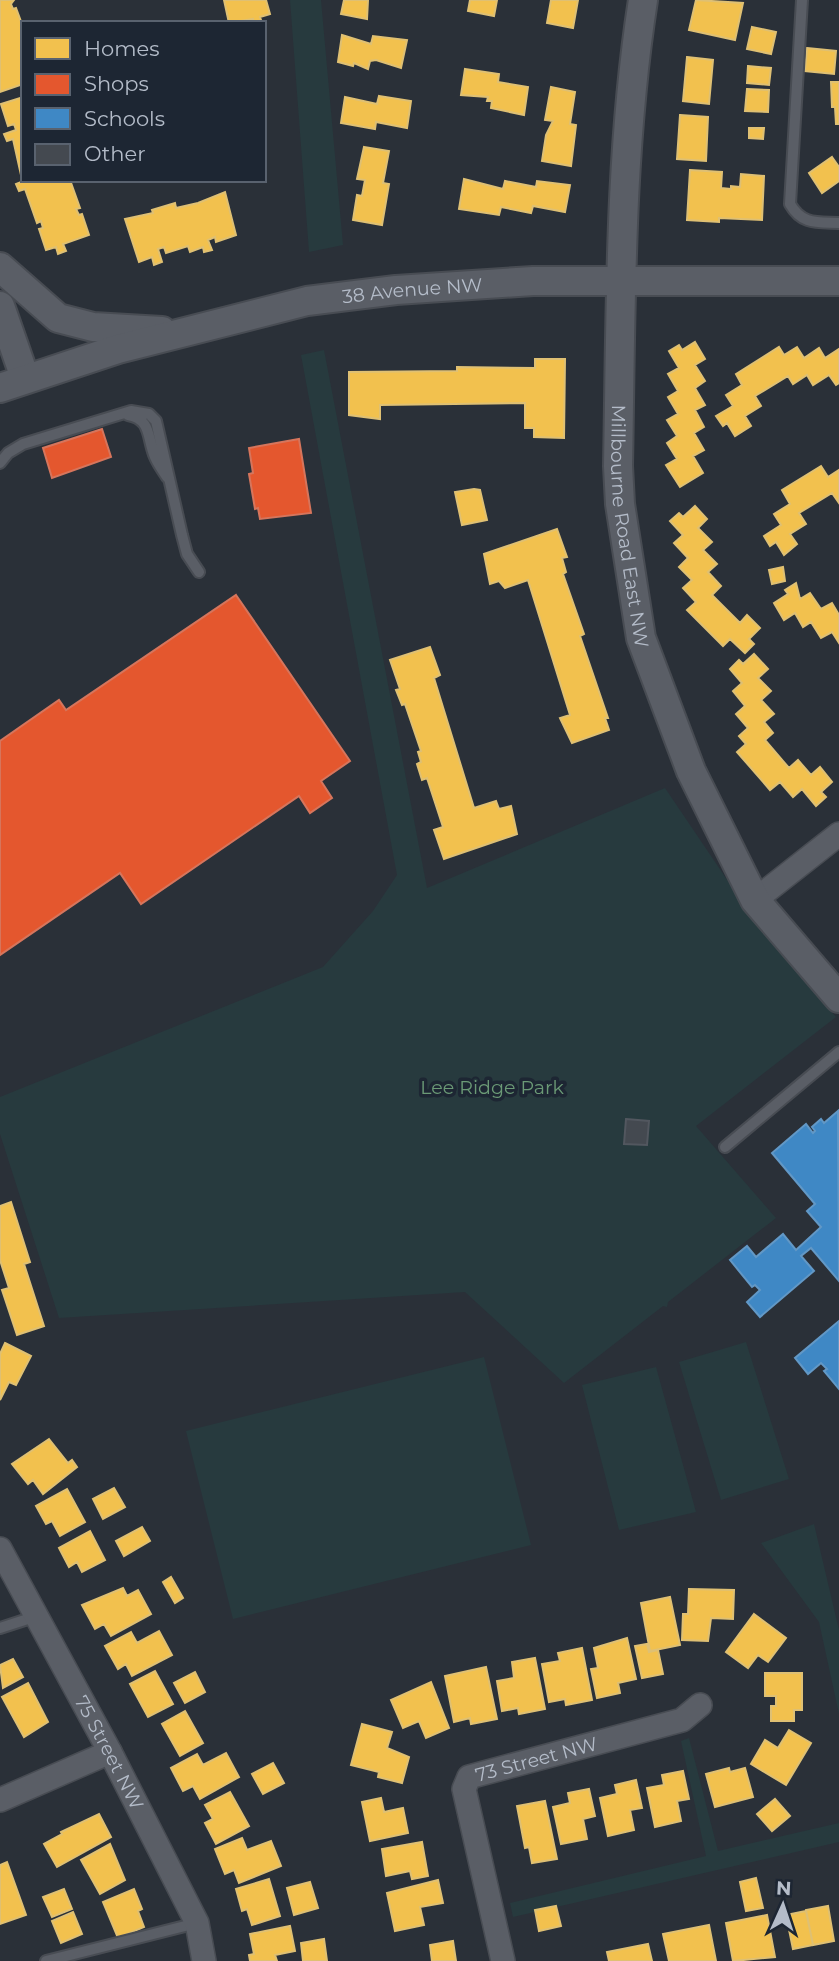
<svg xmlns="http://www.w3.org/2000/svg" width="839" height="1961" font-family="Montserrat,sans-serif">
  <rect width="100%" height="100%" fill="#2a3038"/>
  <!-- green -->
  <path fill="#273a3e" d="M290,0H321L343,245L309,252Z
    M324,350L427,888L665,788L757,924L836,1017L696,1126L776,1218L668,1302L667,1307L663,1306L564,1383L465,1292L59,1318L0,1134V1097L323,967L373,911L397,875L301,355Z
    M746,1342L789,1479L721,1500L679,1362Z
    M484,1357L531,1545L233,1619L186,1431Z
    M656,1367L696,1512L619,1530L582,1385Z
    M814,1524L839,1630V1714L819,1622L761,1543Z
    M689,1738L718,1851L839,1823V1842L513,1917L510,1903L706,1856L681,1741Z"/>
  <!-- homes -->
  <path fill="#f2c14e" stroke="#dfc073" stroke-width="2" d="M0,0H14L11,4L13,9L16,8L23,27V84L0,92Z
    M224,0H266L270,14L260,17L262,23H254L253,19L229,23Z
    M344,0H368L367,19L341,14Z
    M470,0H497L494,16L468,11Z
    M551,0H578L573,28L547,23Z
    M696,0L743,3L735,40L689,30Z
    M752,27L776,32L771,54L747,49Z
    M342,35L371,44L373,36L407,40L401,68L376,60L370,61L368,69L354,63L353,66L338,62Z
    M807,48L836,51L834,74L805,71Z
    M687,57L713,60L709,104L683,101Z
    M748,66L771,68L769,85L747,83Z
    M465,69L499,74L498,82L528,87L524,115L491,108L492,101H487L488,97L461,95Z
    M831,82H839V124H836L835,107H832Z
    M551,87L575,92L570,124L576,125L571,166L542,161L546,135L553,121L545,120Z
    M747,89L769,90L768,112L745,111Z
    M379,96L411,101L407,128L376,122L375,129L341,123L345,97L377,104Z
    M23,97V174L21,175L13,139L7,141L4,134L16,130L14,124L8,126L1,104Z
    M680,115L708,117L706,161L677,159Z
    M749,128H764L763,139L749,138Z
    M364,147L389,151L383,183L389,184L382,225L353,220L357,195L362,196L365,180L357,179Z
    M832,157L839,167V181L822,193L809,173Z
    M690,170L722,172L721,188L731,189V186L740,187L741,174L764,176L762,220L719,218V222L687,220Z
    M464,179L503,189L505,181L536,187L537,181L570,185L565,212L533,206L531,213L501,207L499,215L459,209Z
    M26,180H70L80,208L76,209L79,215L82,214L89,235L63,244L66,251L58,254L56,247L46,250L39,229L43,228L41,221L37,223L25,189L19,191L16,184Z
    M225,192L236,235L216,242L215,237L208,240L212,250L204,252L203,247L190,252L188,246L166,253L164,247L158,249L162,262L154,265L152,257L139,262L125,219L153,213L152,210L175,203L176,208L198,203Z
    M695,342L705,359L695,365L705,381L695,388L705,405L695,410L704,427L694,433L704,450L693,456L703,473L680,487L666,465L677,459L667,443L677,436L667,420L678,414L668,397L678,391L668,374L679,368L669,351L679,345L682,350Z
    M779,347L784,355L797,347L804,358L819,348L825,358L839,349V383L836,385L829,375L813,385L807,375L793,384L788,376L755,396L761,406L745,416L751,426L735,436L727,423L723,426L716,416L733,406L726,395L742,385L736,374Z
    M535,359H565L564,438L534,437V428H525V403L380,405V419L349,415V372L457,371V367L535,368Z
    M821,466L828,477L839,470V503L832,493L799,513L806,524L790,534L797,544L784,555L776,542L770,546L764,536L781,525L774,514L790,504L782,490Z
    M474,489L480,490L487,520L462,525L455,492Z
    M695,506L707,519L698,528L712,542L703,550L717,564L708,572L721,586L712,595L740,623L747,615L760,628L749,639L754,644L745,653L730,639L723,646L687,610L696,602L683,588L692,580L679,567L688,558L674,543L683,535L670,521L679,513L683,517Z
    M557,529L567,557L562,558L566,572L563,574L584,634L580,636L608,718H605L609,730L572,743L560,718L570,715L528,580L505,588L499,581L490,584L484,554Z
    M783,567L785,581L772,584L769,570Z
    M796,583L800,599L810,593L821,609L832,603L839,615V643L832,632L821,638L811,622L803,627L795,613L784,620L774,603L788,594L785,590Z
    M430,647L440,675L434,678L474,808L496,801L499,809L511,806L517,834L444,859L434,830L443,827L427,778L422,780L417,764L421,762L418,752L421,751L405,704L402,705L396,690L400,689L390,660Z
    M754,654L768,669L758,678L771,691L761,700L774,714L764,722L773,733L765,740L789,768L798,760L811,775L820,767L832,782L821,792L826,797L816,806L802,789L793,797L780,782L770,790L737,752L746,744L739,736L748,728L736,714L745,706L733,691L742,683L730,669L739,660L743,664Z
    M11,1202L30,1262L24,1264L44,1326L17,1335L2,1290L9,1288L0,1260V1206Z
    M5,1343L31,1356L16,1385L9,1382L0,1400V1354Z
    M49,1439L68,1463L72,1460L77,1467L43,1494L33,1480L28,1484L12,1464Z
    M114,1488L125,1507L103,1519L93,1499Z
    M67,1489L85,1522L60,1536L52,1521L46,1524L36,1506Z
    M142,1527L150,1541L124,1556L116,1541Z
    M90,1531L105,1560L82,1572L77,1562L69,1567L59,1548Z
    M171,1577L183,1598L175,1603L163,1582Z
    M123,1588L127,1596L138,1590L151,1614L111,1636L104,1624L95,1629L82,1605Z
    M689,1589L734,1590L733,1619L711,1618L708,1641L682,1640L683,1614H688Z
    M670,1597L680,1645L650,1651L641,1603Z
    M754,1614L786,1638L768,1662L758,1655L748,1668L726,1652Z
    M159,1631L172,1655L132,1676L126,1664L118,1669L105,1646L131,1632L137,1643Z
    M627,1638L636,1679L618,1683L620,1693L597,1698L591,1669L598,1668L594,1648Z
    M647,1644L649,1652L658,1650L663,1674L642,1678L635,1646Z
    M582,1648L592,1700L566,1705L565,1699L549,1702L542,1664L560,1661L558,1653Z
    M535,1658L545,1709L519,1714L518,1708L502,1711L497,1681L514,1678L512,1662Z
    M13,1659L23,1677L3,1688L0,1665Z
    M486,1667L497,1719L471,1724L470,1718L454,1722L445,1676Z
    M155,1671L173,1704L148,1717L130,1684Z
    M195,1672L205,1692L185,1703L174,1683Z
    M765,1673H802V1710H794V1721H771V1706H776V1696H765Z
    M431,1682L449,1728L426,1738L419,1721L403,1728L391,1700Z
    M28,1683L48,1722L24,1737L2,1697Z
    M185,1711L203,1743L180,1756L162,1724Z
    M362,1724L392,1732L387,1748L409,1757L402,1783L378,1777L379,1772L351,1765Z
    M789,1730L811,1743L786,1785L751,1764L765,1740L778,1748Z
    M226,1753L239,1777L200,1799L193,1786L183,1791L171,1768L197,1754L203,1765Z
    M273,1763L284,1783L263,1794L252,1774Z
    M729,1768L730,1772L745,1768L753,1797L715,1807L706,1774Z
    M683,1771L689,1799L677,1801L681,1821L655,1827L647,1788L664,1785L662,1775Z
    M636,1780L642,1808L630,1810L634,1830L608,1836L600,1798L617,1794L615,1785Z
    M589,1789L595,1816L583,1819L587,1839L561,1844L553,1807L570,1803L568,1793Z
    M230,1792L249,1826L216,1844L205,1823L213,1819L205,1805Z
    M381,1798L384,1812L403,1808L408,1833L370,1841L362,1802Z
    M775,1799L790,1816L772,1831L757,1814Z
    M545,1801L557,1859L532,1863L529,1847L525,1848L517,1806Z
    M99,1814L111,1837L57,1867L44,1844L62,1834L61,1832Z
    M242,1838L247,1850L271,1841L281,1866L239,1883L234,1870L225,1874L215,1849Z
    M422,1842L428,1876L412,1879L410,1871L386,1876L382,1849Z
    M110,1844L125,1880L100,1894L81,1860Z
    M7,1862L26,1915L0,1924V1865Z
    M756,1878L763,1908L746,1911L740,1882Z
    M269,1879L280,1916L252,1925L247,1909L242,1911L236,1889Z
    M438,1880L443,1903L420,1907L424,1925L395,1931L387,1893Z
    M310,1882L318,1908L294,1915L287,1888Z
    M64,1889L72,1909L52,1917L43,1897Z
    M134,1889L142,1909L138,1911L144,1927L118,1938L103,1902Z
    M556,1906L561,1926L539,1931L535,1910Z
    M828,1906L834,1941L813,1945L806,1910Z
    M806,1911L813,1945L793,1949L786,1915Z
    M73,1912L82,1934L61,1943L52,1921Z
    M767,1915L775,1957L733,1961L726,1923Z
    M709,1925L716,1961H669L663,1934Z
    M290,1926L295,1951L275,1955L277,1961H250L249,1955L254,1954L250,1934Z
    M324,1939L327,1961H303L301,1943Z
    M453,1941L456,1961H432L430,1945Z
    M648,1944L652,1961H609L607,1952Z"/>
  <!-- shops -->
  <path fill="#e4572e" stroke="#d6755c" stroke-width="2" d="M102,429L111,457L52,478L43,448Z
    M299,439L311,513L260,519L258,508L255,509L249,474L253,473L249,448Z
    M236,595L350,761L321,781L332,798L310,813L299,796L141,904L120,873L0,955V741L59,700L66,710Z"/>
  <!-- schools -->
  <path fill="#3f88c5" stroke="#6298c6" stroke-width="2" d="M838,1111L839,1281L811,1248L801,1256L814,1271L760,1317L747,1302L760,1290L755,1285L752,1287L730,1260L747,1246L756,1257L783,1234L796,1250L821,1227L807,1211L815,1204L772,1153L806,1124L813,1133L815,1131L812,1127L821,1119L824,1123Z
    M839,1321V1389L824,1371L827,1369L821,1363L808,1374L795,1358Z"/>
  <!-- building -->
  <path fill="#444950" stroke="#52575f" stroke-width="2" d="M626,1119L649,1121L647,1145L624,1144Z"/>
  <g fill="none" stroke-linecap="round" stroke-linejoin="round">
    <defs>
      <path id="service" d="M802,0L790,204C802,225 817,222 839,223
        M128,415C152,419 147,439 155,457C158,464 163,471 167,477
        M0,463L8,453L23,444L131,411L149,414L156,421L182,535L187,554L199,572
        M725,1147L839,1052
        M0,1628L37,1616
        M46,1961L197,1923"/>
      <g id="minor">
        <path d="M755,900L839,834"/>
        <path id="s1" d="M0,1549L110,1752L197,1923L204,1961"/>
        <path d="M0,1800L110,1752"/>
        <path id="s2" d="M503,1961L464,1789L469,1777L682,1720L700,1705"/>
      </g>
      <g id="tertiary">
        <path id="s3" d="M643,0C619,154 621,310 618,466L620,504L641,638L691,771L755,900L839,998"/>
        <path d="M0,267L58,318L93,327L162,331"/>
        <path d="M0,306L25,378"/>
        <path id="s4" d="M0,388L118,349L307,301L396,290L533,281H839"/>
      </g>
    </defs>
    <!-- service casing -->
    <use href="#service" stroke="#484c53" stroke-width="14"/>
    <!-- minor casing -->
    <use href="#minor" stroke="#484c53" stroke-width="26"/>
    <!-- tertiary casing -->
    <use href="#tertiary" stroke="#484c53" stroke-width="32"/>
    <!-- service -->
    <use href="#service" stroke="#5a5e66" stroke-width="10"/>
    <!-- minor -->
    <use href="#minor" stroke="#5a5e66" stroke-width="23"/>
    <!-- tertiary -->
    <use href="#tertiary" stroke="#5a5e66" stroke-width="28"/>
  </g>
  <g text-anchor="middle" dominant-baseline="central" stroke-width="7" stroke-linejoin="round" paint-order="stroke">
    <!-- street labels -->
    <g font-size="19" fill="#b4bcc9" stroke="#1d2633">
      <text stroke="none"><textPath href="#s4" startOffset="425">38 Avenue NW</textPath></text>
      <text stroke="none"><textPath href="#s3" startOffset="528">Millbourne Road East NW</textPath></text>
      <text stroke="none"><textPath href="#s1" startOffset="231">75 Street NW</textPath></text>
      <text stroke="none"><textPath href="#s2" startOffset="259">73 Street NW</textPath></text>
    </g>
    <!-- park labels -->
    <g font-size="19" fill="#6b9a76" stroke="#1d2633">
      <text x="492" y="1087">Lee Ridge Park</text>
    </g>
  </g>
  <!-- legend -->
  <rect x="21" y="21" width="245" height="161" fill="#1d2633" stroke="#59626f" stroke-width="2"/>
  <rect x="35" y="38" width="35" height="21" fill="#f2c14e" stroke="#59626f" stroke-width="2"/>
  <text x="84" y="56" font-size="21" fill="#b4bcc9">Homes</text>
  <rect x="35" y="74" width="35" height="21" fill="#e4572e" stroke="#59626f" stroke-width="2"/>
  <text x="84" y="91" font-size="21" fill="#b4bcc9">Shops</text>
  <rect x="35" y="108" width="35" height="21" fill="#3f88c5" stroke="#59626f" stroke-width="2"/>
  <text x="84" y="126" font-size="21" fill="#b4bcc9">Schools</text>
  <rect x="35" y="144" width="35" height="21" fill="#444950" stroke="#59626f" stroke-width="2"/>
  <text x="84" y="161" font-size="21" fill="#b4bcc9">Other</text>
  <!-- north arrow -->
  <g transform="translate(783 1905) rotate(3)" stroke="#1d2633" stroke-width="5" paint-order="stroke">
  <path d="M0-5L12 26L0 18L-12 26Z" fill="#b4bcc9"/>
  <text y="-10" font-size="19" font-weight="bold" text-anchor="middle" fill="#b4bcc9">N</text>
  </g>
</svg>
